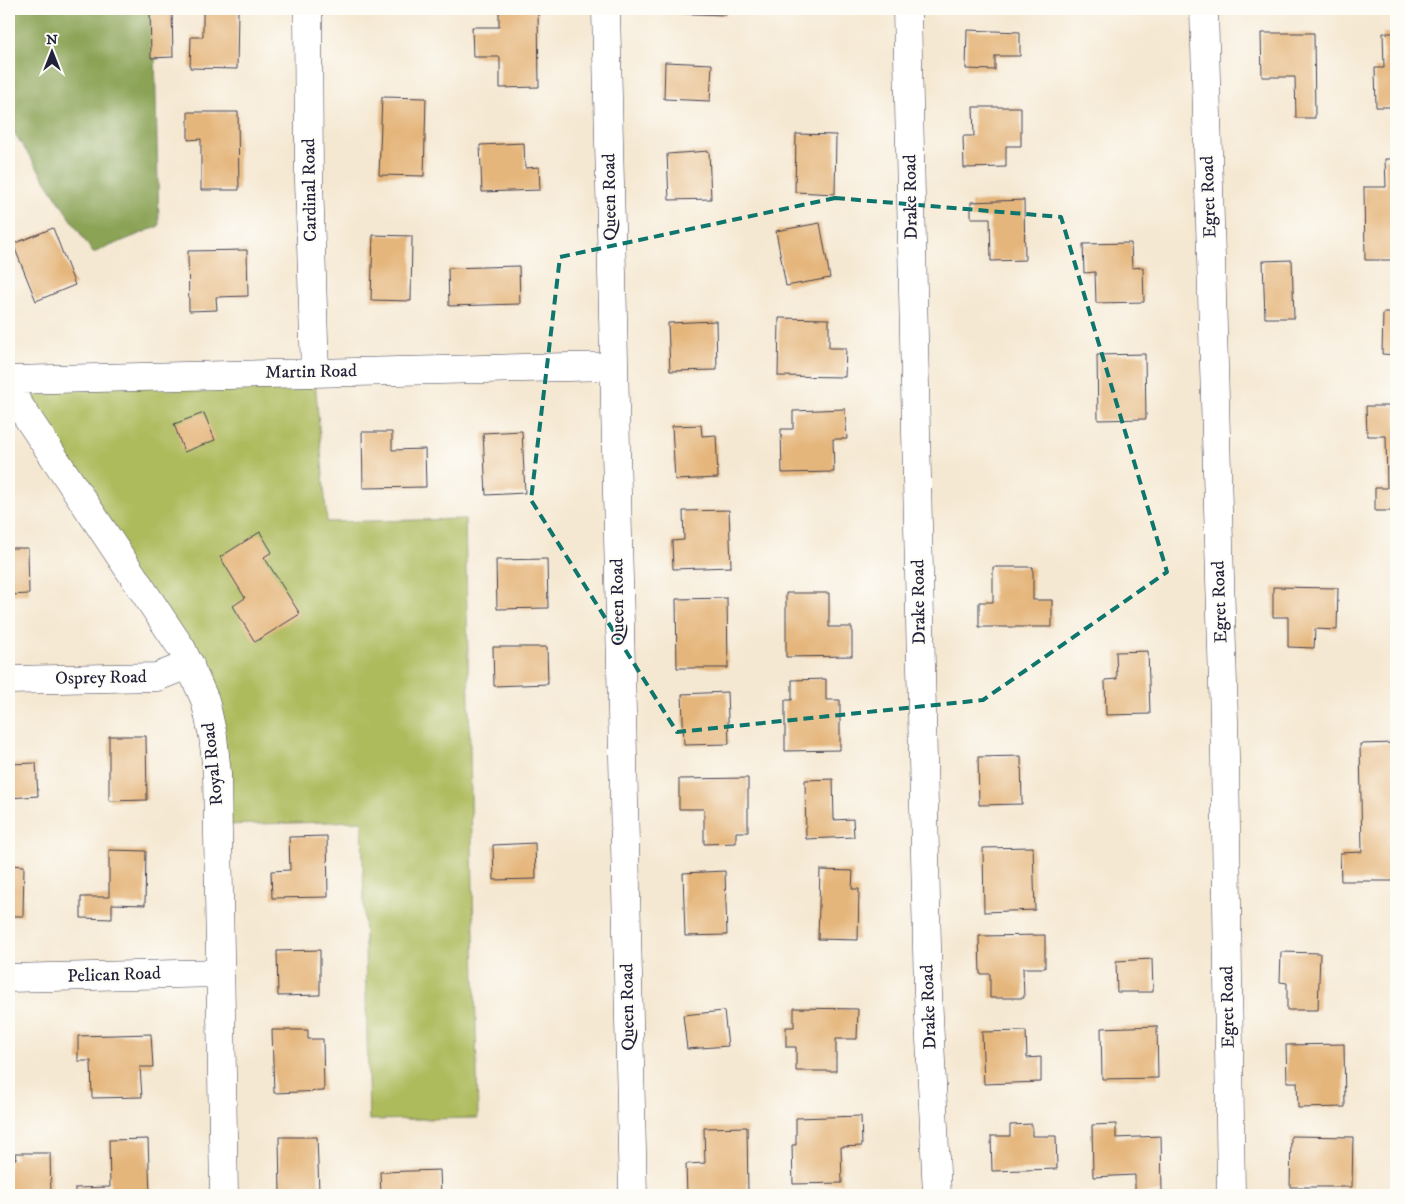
<svg xmlns="http://www.w3.org/2000/svg" width="1405" height="1204" font-family="'IM FELL DW Pica',serif">
  <rect width="100%" height="100%" fill="#fdfcf7"/>
  <filter id="ink" filterUnits="userSpaceOnUse"><feTurbulence type="fractalNoise" baseFrequency=".02" numOctaves="2"/><feDisplacementMap in="SourceGraphic" scale="10" xChannelSelector="R" yChannelSelector="G"/><feConvolveMatrix kernelMatrix="1 2 1 2 8 2 1 2 1" color-interpolation-filters="sRGB"/></filter>
  <filter id="wash" filterUnits="userSpaceOnUse"><feTurbulence type="fractalNoise" baseFrequency=".0096" numOctaves="4" result="noise"/><feDisplacementMap in="SourceGraphic" scale="20" xChannelSelector="R" yChannelSelector="G"/><feGaussianBlur stdDeviation="1.12" result="paint"/><feColorMatrix in="noise" values="0 0 0 0 0 0 0 0 0 0 0 0 0 0 0 0 0 1.4 0 .05"/><feComposite in="paint" operator="in"/></filter>
  <g filter="url(#wash)">
    <rect width="100%" height="100%" fill="#f5e8d2"/>
    <!-- green -->
    <path fill="#aebb5d" stroke="#686e4c" d="M314,367L327,522L465,519L478,1118L369,1120L362,821L223,825L215,725L9,384Z"/>
    <!-- forest -->
    <path fill="#8aa354" stroke="#566248" d="M9,9H154L159,226L93,253L9,125Z"/>
    <g id="blocks">
      <!-- building -->
      <path fill="#e5b67b" d="M150,9H172L173,57L151,58Z
        M203,9H238L237,69L190,68L191,37H203Z
        M499,9H538L539,87L500,88V57H473L472,27H499Z
        M665,9H726V15L665,13Z
        M967,30L1020,32V56H995V70L966,69Z
        M1261,33H1314L1315,118H1296L1295,77H1262Z
        M1383,33H1396V107H1376L1375,68H1384Z
        M665,62L712,64L710,101L664,99Z
        M382,97L426,98L424,176L379,175Z
        M973,107H1021V146H1006V167L964,168L963,136H974Z
        M188,112H238L239,190H201V139L188,140Z
        M796,134L836,135L835,194L795,192Z
        M524,143L525,168L539,167L540,190L482,192L480,145Z
        M709,151L711,199L669,200L667,154Z
        M1385,159H1396V260H1365L1364,187H1386Z
        M1024,200L1025,260L991,261L990,218H971V202Z
        M820,223L830,278L786,286L776,231Z
        M53,228L75,285L36,301L13,244Z
        M373,235L412,236L411,301L371,300Z
        M1131,243L1132,268L1143,267L1144,302L1096,303L1095,272L1084,273L1083,244Z
        M247,250L248,296L216,297L217,310L189,311L188,251Z
        M1292,260L1294,318H1265L1263,261Z
        M519,266L520,304L449,306L448,268Z
        M1383,313H1396V355L1382,354Z
        M779,318L829,319V348H846L845,377L778,376Z
        M716,321L717,370L670,371L668,323Z
        M1145,354L1146,419L1098,420L1097,355Z
        M1366,406H1396V511H1375V488H1387L1386,436H1367Z
        M845,409L847,439H833L834,472L782,473L781,429H793V411Z
        M204,413L215,440L184,452L174,424Z
        M701,425L702,436L716,435L718,478L675,480L672,426Z
        M522,431L525,493L486,495L483,433Z
        M362,432H392V450L425,449L426,487L363,488Z
        M729,510L731,567L673,569L672,541L684,540L683,511Z
        M260,532L272,552L264,557L300,614L255,642L233,606L245,598L220,557Z
        M9,548H28L29,594L9,595Z
        M547,559L548,608L497,609L496,560Z
        M993,567H1033V600H1052V627H979V602H993Z
        M1273,587L1338,588L1337,630L1315,629L1314,648L1288,647V617H1273Z
        M786,593H829V627H852V656L786,657Z
        M727,598L728,668H677L676,599Z
        M493,647H547L548,684L494,686Z
        M1148,651L1150,714L1106,715L1105,680L1117,679L1116,652Z
        M826,679V700H840V750L785,751V700H792V680Z
        M727,692L729,744L684,745L682,694Z
        M109,736H146L147,800L109,801Z
        M1396,743V881H1341L1340,853L1362,852L1360,744Z
        M1021,756L1022,804L979,805L978,757Z
        M36,763L38,796L9,798V764Z
        M748,778V832H736V843L704,844V809H679V779Z
        M833,779L834,820L853,819L854,837L806,839L805,780Z
        M327,836L328,897L272,898L271,871L290,870L289,837Z
        M535,843L536,879L494,880L493,845Z
        M1033,847L1035,910L984,912L983,848Z
        M109,850L146,851L145,905L112,904V919L81,918V897H109Z
        M9,865L24,866L23,916H9Z
        M820,870L853,871L852,889H859L858,940L818,939Z
        M725,871L727,935L685,936L683,873Z
        M1045,935V968H1023L1024,998H990V974H980L979,936Z
        M320,950V995L278,996L277,951Z
        M1281,952L1320,953L1318,1010H1287V983L1280,982Z
        M1152,959L1153,992H1117L1116,961Z
        M794,1008L858,1009L857,1039H836V1071H796V1047H786V1027H794Z
        M724,1011L728,1046L687,1049L683,1015Z
        M1157,1026L1158,1078L1102,1079L1101,1028Z
        M272,1030H308V1039H323L324,1091L274,1093Z
        M1026,1031L1027,1058L1041,1057V1082L984,1084L982,1032Z
        M151,1034L153,1067H140L142,1097L92,1098L91,1061H78V1036Z
        M1344,1044L1345,1107L1298,1108L1297,1082H1287L1286,1045Z
        M861,1116L862,1146L841,1147L842,1183L793,1184L792,1145H796V1118Z
        M1032,1124V1136H1056L1057,1169L992,1171L991,1136H1010V1125Z
        M1116,1124V1138L1161,1136L1162,1192L1135,1193V1175L1093,1177L1092,1125Z
        M747,1127L748,1193L687,1195L686,1164L705,1163L704,1128Z
        M1291,1136L1353,1137L1352,1187H1290Z
        M279,1137H317L319,1192H341V1195H280Z
        M148,1139L150,1195H75V1188L110,1187L109,1140Z
        M15,1153H50L51,1195H9V1159H16Z
        M440,1170L441,1195H381L380,1172Z"/>
    </g>
  </g>
  <g filter="url(#ink)">
    <use href="#blocks" fill-opacity="0" stroke="#424052" stroke-width="1"/>
    <g fill="none" stroke-linecap="round" stroke-linejoin="round">
      <defs>
        <path id="minor" d="M308,9L309,180L315,372
          M606,9L633,1195
          M907,9L928,994L937,1195
          M1204,9L1225,756L1231,1195
          M9,380L613,366
          M9,390L182,649L205,700L213,736L217,773L224,1195
          M9,680L157,677L190,664
          M9,978L220,973"/>
      </defs>
      <!-- minor casing -->
      <use href="#minor" stroke="#424052" stroke-width="29"/>
      <!-- minor -->
      <use href="#minor" stroke="#fff" stroke-width="28"/>
    </g>
  </g>
  <!-- marked area -->
  <path fill="none" stroke="#0f766e" stroke-width="4" stroke-dasharray="10 6" stroke-linejoin="round" d="M835,198L1061,217L1167,572L983,700L677,732L531,500L560,257Z"/>
  <g text-anchor="middle" dominant-baseline="central" stroke-width="4.5" stroke-linejoin="round" paint-order="stroke">
    <!-- street labels -->
    <g font-size="18" fill="#22223b" stroke="#fdfcf7">
      <text transform="translate(310 190) rotate(-91)">Cardinal Road</text>
      <text transform="translate(610 197) rotate(-91)">Queen Road</text>
      <text transform="translate(911 197) rotate(-91)">Drake Road</text>
      <text transform="translate(1209 197) rotate(-92)">Egret Road</text>
      <text transform="translate(311 372) rotate(-1)">Martin Road</text>
      <text transform="translate(618 602) rotate(-91)">Queen Road</text>
      <text transform="translate(919 602) rotate(-91)">Drake Road</text>
      <text transform="translate(1220 602) rotate(-92)">Egret Road</text>
      <text transform="translate(101 678) rotate(-1)">Osprey Road</text>
      <text transform="translate(213 764) rotate(-96)">Royal Road</text>
      <text transform="translate(114 975) rotate(-2)">Pelican Road</text>
      <text transform="translate(628 1007) rotate(-91)">Queen Road</text>
      <text transform="translate(929 1007) rotate(-92)">Drake Road</text>
      <text transform="translate(1228 1007) rotate(-91)">Egret Road</text>
    </g>
  </g>
  <!-- margin -->
  <rect width="1405" height="1204" fill="none" stroke="#fdfcf7" stroke-width="30"/>
  <!-- north arrow -->
  <g transform="translate(52 52)" stroke="#fdfcf7" stroke-width="4" paint-order="stroke">
  <path d="M0-4L9 19L0 12L-9 19Z" fill="#22223b"/>
  <text y="-8" font-size="14" font-weight="bold" text-anchor="middle" fill="#22223b">N</text>
  </g>
</svg>
